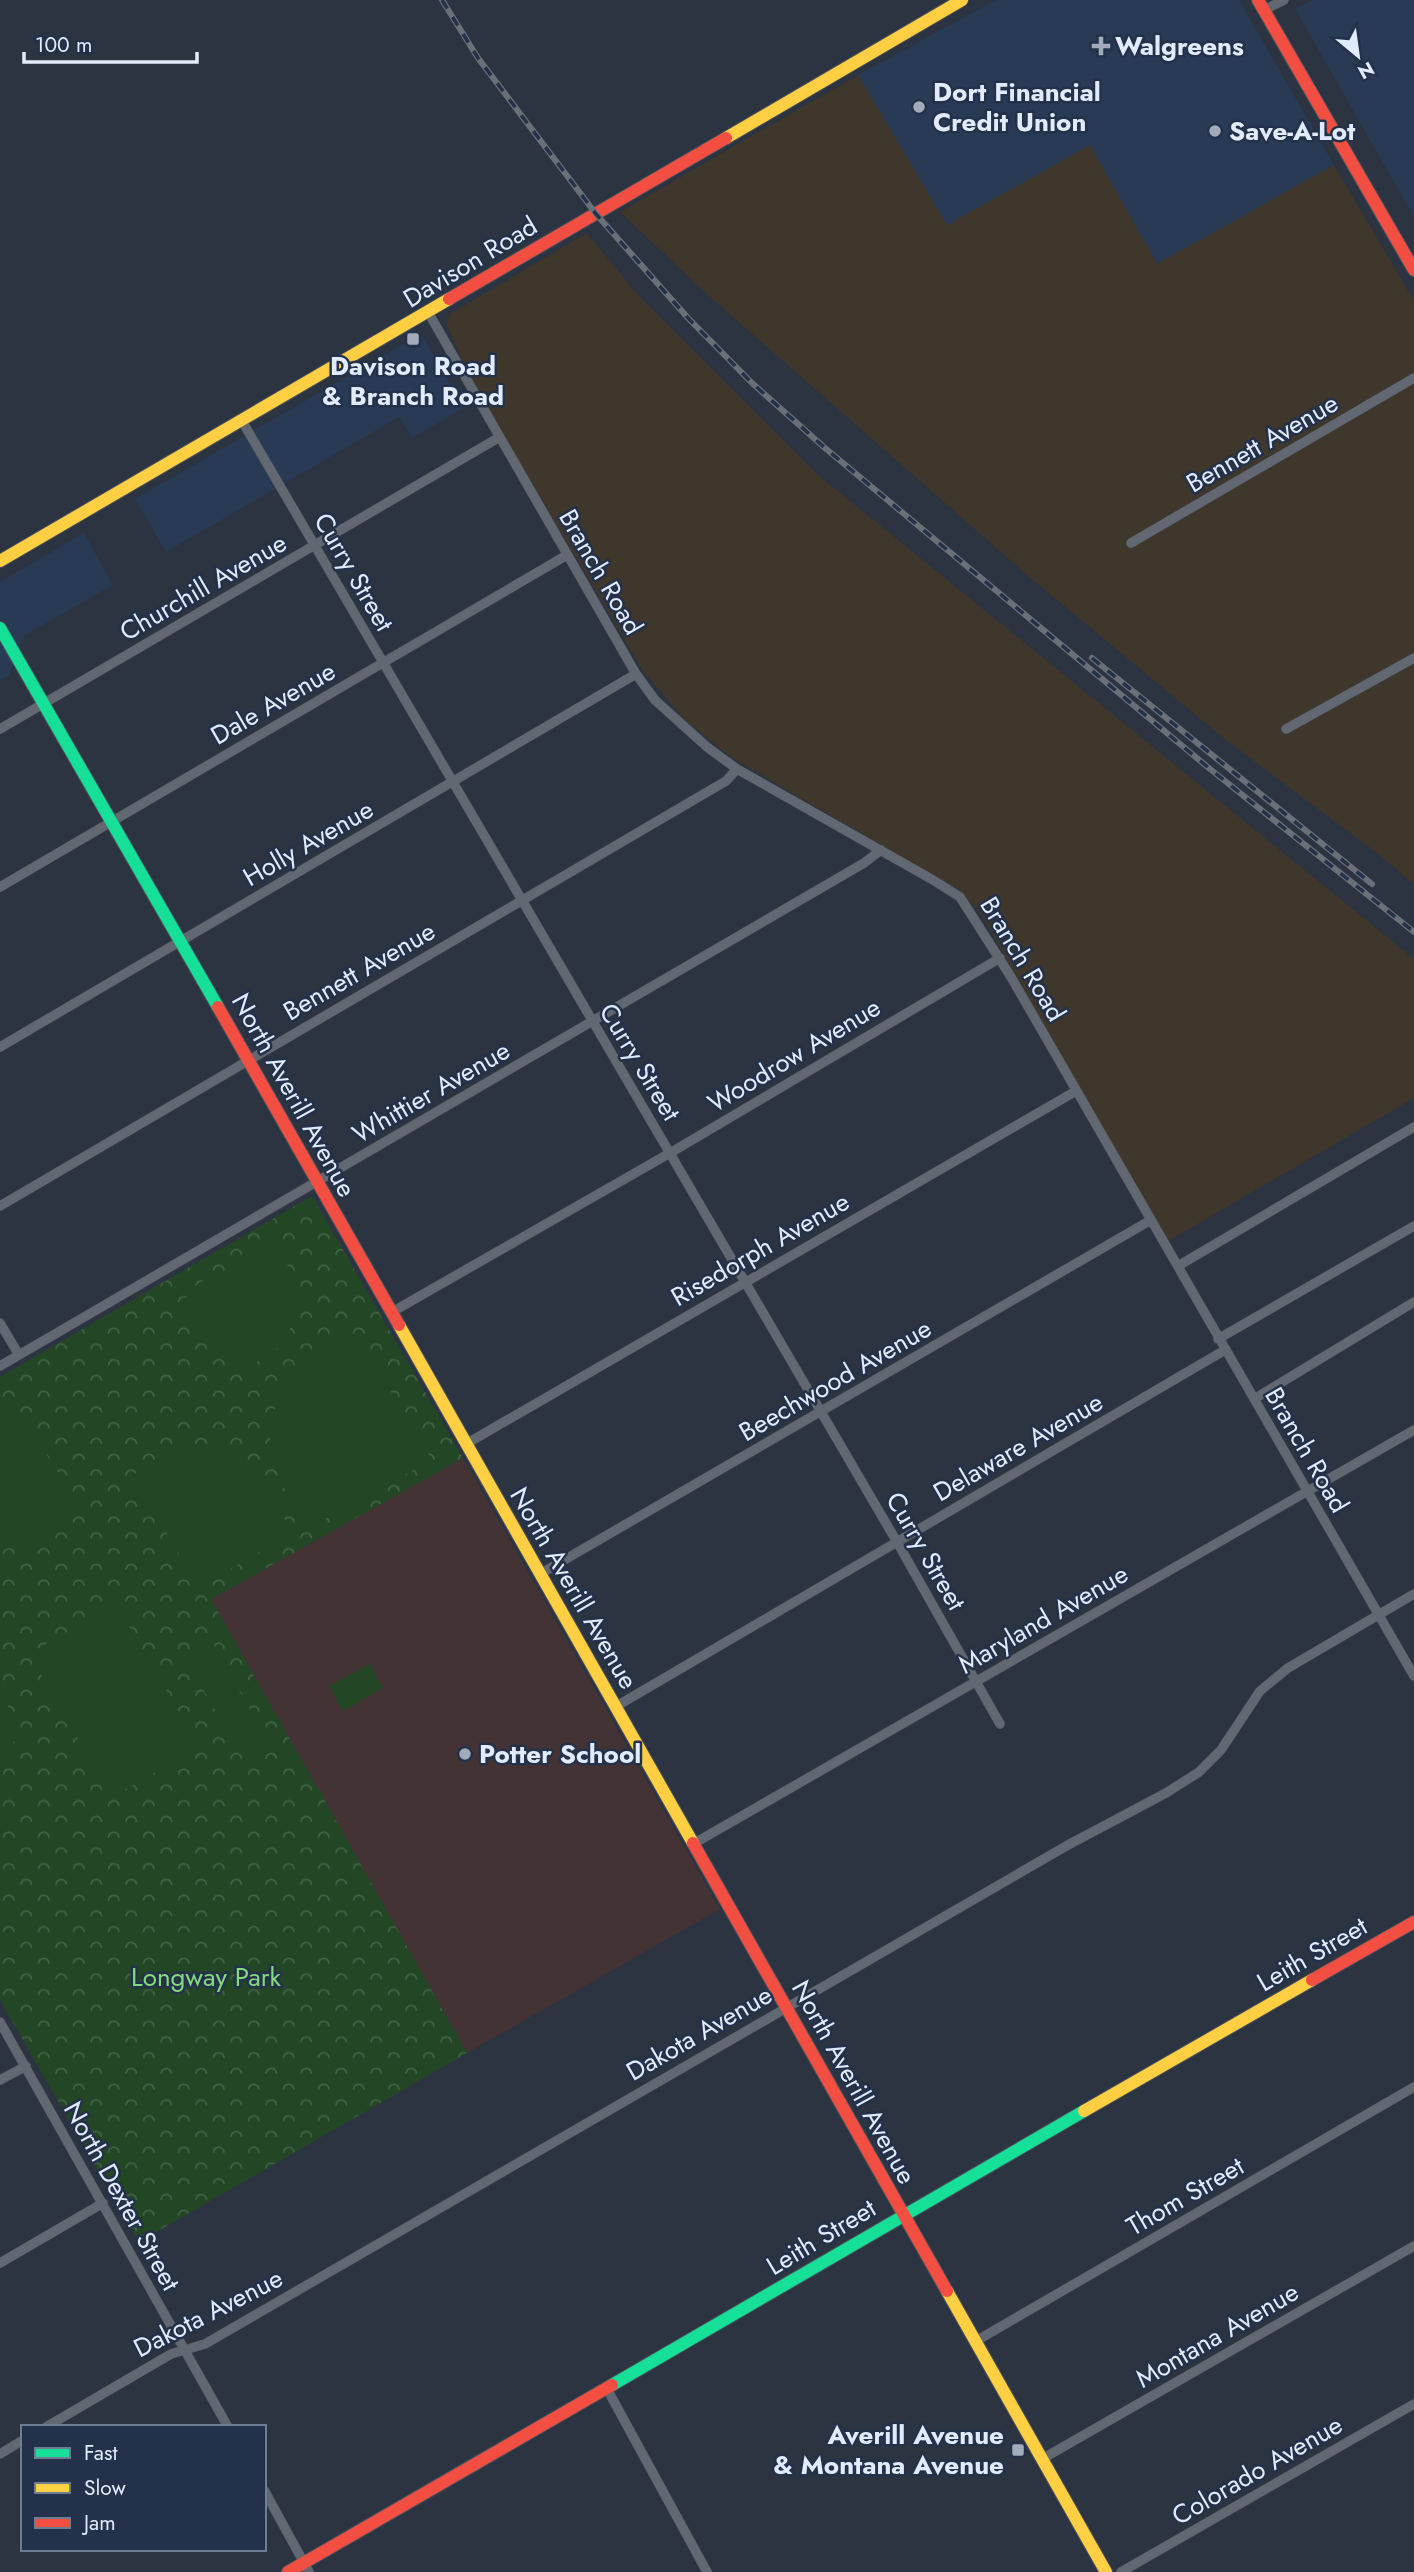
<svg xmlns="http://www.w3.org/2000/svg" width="1414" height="2572" font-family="Jost,sans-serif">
  <defs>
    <pattern id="park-crowns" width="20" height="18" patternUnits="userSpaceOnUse" patternTransform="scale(1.75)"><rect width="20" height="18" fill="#234724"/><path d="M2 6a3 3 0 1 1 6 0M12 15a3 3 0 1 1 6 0" fill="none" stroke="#436245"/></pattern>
  </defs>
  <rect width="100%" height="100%" fill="#2c3441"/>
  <!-- built -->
  <path fill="#293a55" d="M996,0H1239L1334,165L1157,264L1090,145L947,226L858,75Z
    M1313,0H1414V217L1295,9Z
    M421,334L464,408L412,438L399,417L166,552L135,499Z
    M84,533L113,585L25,635L9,675L0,680V582Z"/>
  <!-- industrial -->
  <path fill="#3f372b" d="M858,75L947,225L1090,145L1157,264L1334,165L1414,301V884L1377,853L1226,740L1027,575L708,295L620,212Z
    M587,233L637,294L818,475L1414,959V1098L1168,1241L979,911L959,890L732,758L685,720L643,671L482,398L468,373L447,325L450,314Z"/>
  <!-- education -->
  <path fill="#443334" d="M463,1458L720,1909L467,2053L211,1599Z"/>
  <!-- park -->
  <path fill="url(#park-crowns)" d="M312,1196L463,1458L211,1599L315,1784L324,1795V1799L467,2053L139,2242L0,2000V1377Z"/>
  <!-- pitch -->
  <path fill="#234724" d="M278,1244C294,1274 305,1314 281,1344C274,1353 258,1360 249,1367L189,1318L185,1303L187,1294L199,1283Z
    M356,1334L429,1455L426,1463L309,1528C293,1510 270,1464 270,1440C270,1417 280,1388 296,1370C305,1359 342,1342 356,1334Z
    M0,1411L22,1416L74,1498L64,1524L37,1541L0,1550Z
    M199,1446C210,1448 228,1449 237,1455C263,1472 279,1506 291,1533L207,1583L195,1581L133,1475L167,1452Z
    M116,1604L199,1747L112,1797L29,1654Z
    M212,1642L273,1751L247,1765L185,1658Z
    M370,1664L383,1688L343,1711L329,1686Z
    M0,1693L25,1735L0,1750Z"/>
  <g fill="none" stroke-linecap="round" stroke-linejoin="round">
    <defs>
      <path id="street" d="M1264,10L1284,0
        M428,312L636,674L655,700L707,747L737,769L933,880L960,897L1011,977L1414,1676
        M242,421L897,1542L1000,1724
        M1131,543L1414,378
        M0,729L498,438
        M1286,729L1414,658
        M0,887L567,555
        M0,1047L636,674
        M0,1206L726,781L737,769
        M1178,1266L1414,1127
        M392,1312L670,1153L1000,958
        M0,1323L19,1355
        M1218,1339L1414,1226
        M0,1366L864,863L881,850
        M1254,1399L1414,1302
        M466,1444L1076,1091
        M540,1574L1151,1220
        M615,1707L1225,1350
        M693,1844L1414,1430
        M0,2022L228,2427
        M0,2080L26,2066
        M0,2263L103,2203
        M976,2341L1414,2087
        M606,2387L707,2572
        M46,2427L171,2354L205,2344L1068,1845L1166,1793L1199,1772L1221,1750L1260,1691L1288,1668L1414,1594
        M0,2454L23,2440
        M1042,2459L1414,2246
        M264,2490L309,2572
        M1121,2572L1414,2404"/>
      <path id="fast" d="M0,628L218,1007
        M612,2385L1084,2111"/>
      <path id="slow" d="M726,138L962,0
        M0,561L449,299
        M399,1325L693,1843
        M1084,2111L1312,1980
        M947,2291L1106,2572"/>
      <path id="jam" d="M1258,0L1414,270
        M449,299L726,138
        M218,1007L399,1325
        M693,1843L947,2291
        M1312,1980L1414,1922
        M288,2572L612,2385"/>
    </defs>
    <!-- street casing -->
    <use href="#street" stroke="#4a525d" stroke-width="10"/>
    <!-- fast casing -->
    <use href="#fast" stroke="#4a525d" stroke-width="14"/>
    <!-- slow casing -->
    <use href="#slow" stroke="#4a525d" stroke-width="14"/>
    <!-- jam casing -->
    <use href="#jam" stroke="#4a525d" stroke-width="14"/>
    <!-- street -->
    <use href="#street" stroke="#626871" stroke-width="9"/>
    <!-- fast -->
    <use href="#fast" stroke="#16e098" stroke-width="12"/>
    <!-- slow -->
    <use href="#slow" stroke="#ffcf43" stroke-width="12"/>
    <!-- jam -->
    <use href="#jam" stroke="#f24e42" stroke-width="12"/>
    <defs>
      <path id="rail" d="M442,0L478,58L596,214L688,318L752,383L825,448L1210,769L1414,932
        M1092,658L1372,884"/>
    </defs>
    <!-- rail casing -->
    <use href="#rail" stroke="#697078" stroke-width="6"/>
    <!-- rail -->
    <use href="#rail" stroke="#23324a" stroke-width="3.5" stroke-dasharray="10" stroke-linecap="butt"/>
  </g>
  <!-- markers -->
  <g fill="#a2abba" stroke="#23324a" stroke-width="2.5">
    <path d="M1097.5 35.5h7v7h7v7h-7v7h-7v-7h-7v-7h7z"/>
    <circle cx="919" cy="107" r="7"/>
    <circle cx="1215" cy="131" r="7"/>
    <rect x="406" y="332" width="14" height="14" rx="3.5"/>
    <circle cx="465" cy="1754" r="7"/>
    <rect x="1011" y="2443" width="14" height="14" rx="3.5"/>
  </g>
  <g text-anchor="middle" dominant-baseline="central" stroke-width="5" stroke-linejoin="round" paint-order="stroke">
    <!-- poi labels -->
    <g font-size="26" font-weight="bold" fill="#e1ebfb" stroke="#23324a" text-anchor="start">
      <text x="1115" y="46">Walgreens</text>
      <text x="933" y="92">Dort Financial<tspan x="933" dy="30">Credit Union</tspan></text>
      <text x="1229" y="131">Save-A-Lot</text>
      <text x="413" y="366" text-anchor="middle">Davison Road<tspan x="413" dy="30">&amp; Branch Road</tspan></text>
      <text x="479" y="1754">Potter School</text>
      <text x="1004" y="2435" text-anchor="end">Averill Avenue<tspan x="1004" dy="30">&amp; Montana Avenue</tspan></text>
    </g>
    <!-- street labels -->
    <g font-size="26" fill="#e1ebfb" stroke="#23324a">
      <text transform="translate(470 262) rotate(-31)">Davison Road</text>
      <text transform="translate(1262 443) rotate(-30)">Bennett Avenue</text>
      <text transform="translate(354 572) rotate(60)">Curry Street</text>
      <text transform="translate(601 572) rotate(60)">Branch Road</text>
      <text transform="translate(203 587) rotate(-30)">Churchill Avenue</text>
      <text transform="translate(273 703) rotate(-30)">Dale Avenue</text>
      <text transform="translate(308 843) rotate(-30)">Holly Avenue</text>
      <text transform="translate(1023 959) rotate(59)">Branch Road</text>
      <text transform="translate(359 971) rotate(-30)">Bennett Avenue</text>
      <text transform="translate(794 1055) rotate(-31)">Woodrow Avenue</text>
      <text transform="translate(640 1062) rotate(59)">Curry Street</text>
      <text transform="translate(431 1092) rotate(-30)">Whittier Avenue</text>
      <text transform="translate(294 1095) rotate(61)">North Averill Avenue</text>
      <text transform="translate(760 1249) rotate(-30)">Risedorph Avenue</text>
      <text transform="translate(835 1380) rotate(-30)">Beechwood Avenue</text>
      <text transform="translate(1018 1447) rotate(-30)">Delaware Avenue</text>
      <text transform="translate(1307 1450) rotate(60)">Branch Road</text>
      <text transform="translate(926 1551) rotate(60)">Curry Street</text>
      <text transform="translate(574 1588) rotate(60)">North Averill Avenue</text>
      <text transform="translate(1043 1619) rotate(-30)">Maryland Avenue</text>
      <text transform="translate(1312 1954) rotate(-30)">Leith Street</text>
      <text transform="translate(699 2033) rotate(-30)">Dakota Avenue</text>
      <text transform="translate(854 2082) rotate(61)">North Averill Avenue</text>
      <text transform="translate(122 2196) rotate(61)">North Dexter Street</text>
      <text transform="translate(1185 2196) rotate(-30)">Thom Street</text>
      <text transform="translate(821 2237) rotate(-31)">Leith Street</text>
      <text transform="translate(208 2313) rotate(-27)">Dakota Avenue</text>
      <text transform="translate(1217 2335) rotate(-30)">Montana Avenue</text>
      <text transform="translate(1257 2470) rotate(-30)">Colorado Avenue</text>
    </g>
    <!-- park labels -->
    <g font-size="26" fill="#83da7b" stroke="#23324a">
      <text x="206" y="1977">Longway Park</text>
    </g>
  </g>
  <!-- legend -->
  <rect x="21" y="2425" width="245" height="126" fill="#23324a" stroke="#6f7c91" stroke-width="2"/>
  <rect x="35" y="2448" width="35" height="10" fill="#16e098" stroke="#6f7c91" stroke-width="2"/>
  <text x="84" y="2460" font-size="21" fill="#e1ebfb">Fast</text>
  <rect x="35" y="2483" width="35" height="10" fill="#ffcf43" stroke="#6f7c91" stroke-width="2"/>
  <text x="84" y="2495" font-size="21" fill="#e1ebfb">Slow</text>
  <rect x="35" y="2518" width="35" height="10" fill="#f24e42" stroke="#6f7c91" stroke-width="2"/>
  <text x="84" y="2530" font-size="21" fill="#e1ebfb">Jam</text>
  <!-- north arrow -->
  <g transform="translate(1358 56) rotate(151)" stroke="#23324a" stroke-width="5" paint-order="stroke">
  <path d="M0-5L12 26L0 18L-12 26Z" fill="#e1ebfb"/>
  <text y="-10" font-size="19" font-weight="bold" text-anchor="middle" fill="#e1ebfb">N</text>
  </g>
  <!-- scale -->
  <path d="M24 52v10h173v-10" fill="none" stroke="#e1ebfb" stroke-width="3.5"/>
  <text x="35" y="52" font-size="21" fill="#e1ebfb" stroke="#23324a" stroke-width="5" paint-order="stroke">100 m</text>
</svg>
